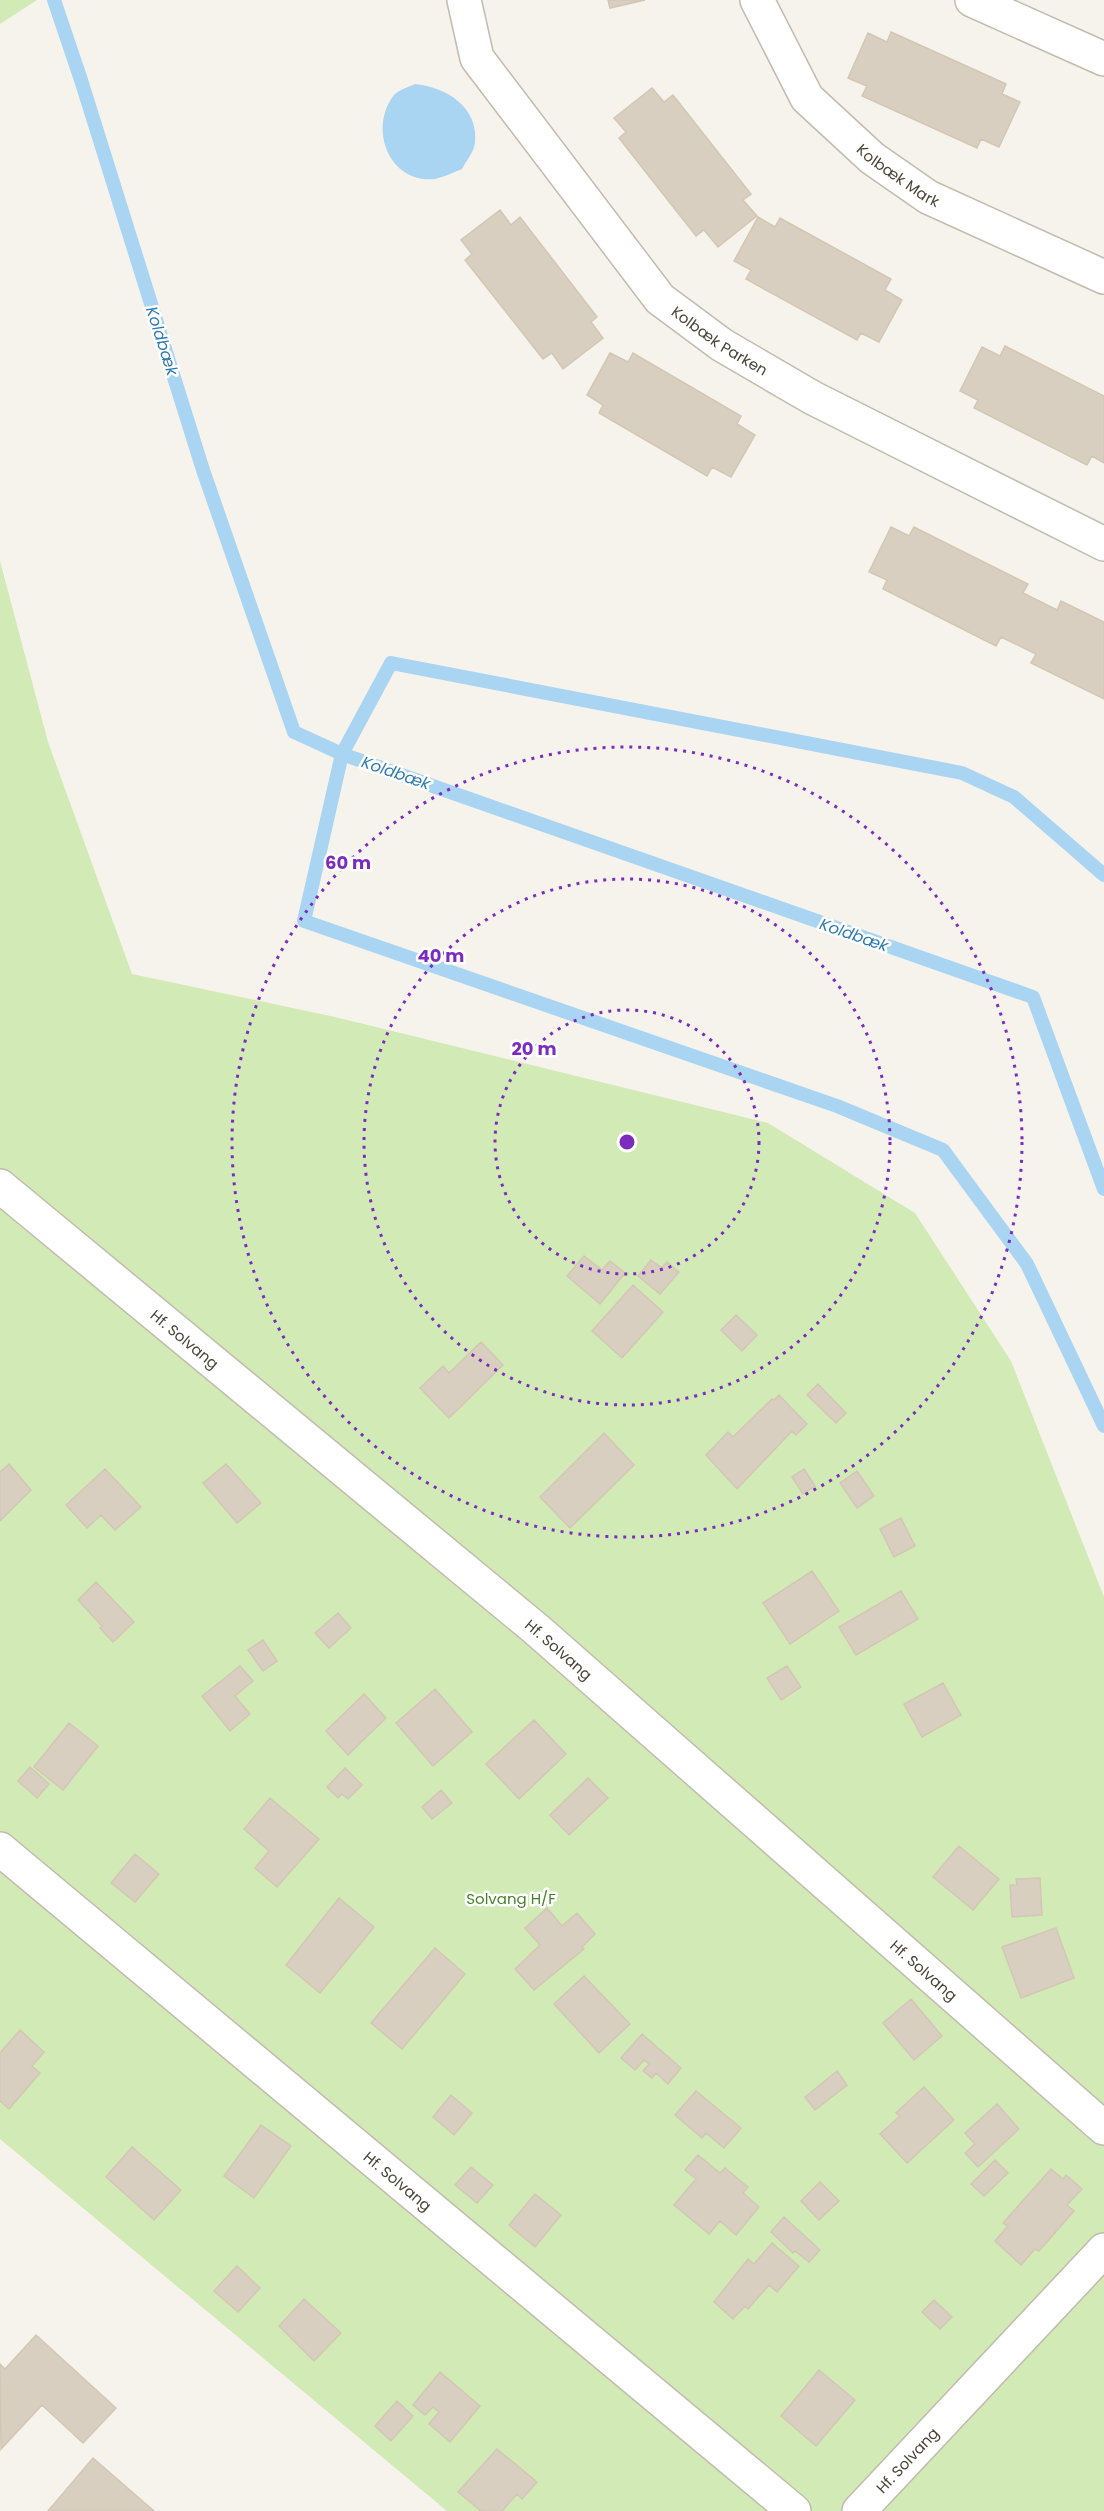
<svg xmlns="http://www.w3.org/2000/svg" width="1104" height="2511" font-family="Poppins,sans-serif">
  <rect width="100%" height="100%" fill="#f6f3ec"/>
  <!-- green -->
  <path fill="#d2eab5" d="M0,0H37L0,24Z
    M0,561L48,742L132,974L335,1017L768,1123L915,1213L1011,1361L1104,1597V2511H447L0,2139Z"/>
  <!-- water -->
  <path fill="#a9d4f2" d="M415,84C446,87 479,107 475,143C474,152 466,161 462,169C454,172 444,177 435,179C389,184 368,128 394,95C399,90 408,87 415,84Z"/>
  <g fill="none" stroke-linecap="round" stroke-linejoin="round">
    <!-- stream -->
    <path stroke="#a9d4f2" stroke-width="14" d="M54,0L81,80L203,470L294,732L342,754L1033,997L1104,1189
      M1104,875L1014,797L962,773L391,663L342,754L304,921L837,1106L943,1150L1027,1264L1104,1426"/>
  </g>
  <!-- building -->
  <path fill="#d8cfc1" stroke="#d3c7b4" stroke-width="1.5" d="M608,0H645L610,8Z
    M891,32L1006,84L1002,94L1020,102L999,147L981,139L977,148L862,96L867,86L848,78L868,33L887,42Z
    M652,88L664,102L673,95L751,194L743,200L757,216L718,247L704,230L696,236L619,138L626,132L614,118Z
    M500,210L511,225L520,217L597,317L591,322L603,338L563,369L552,353L543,359L465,260L472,254L461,240Z
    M758,217L775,227L780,218L891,279L885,290L902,300L879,342L861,333L857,340L746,279L751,270L734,261Z
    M1005,346L1104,396V463L1092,456L1087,465L974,408L978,400L960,391L982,347L1000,356Z
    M610,353L628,362L633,353L741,416L737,424L755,435L731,477L712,467L707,476L599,413L603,405L587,395Z
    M891,527L909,536L914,527L1028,584L1023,593L1057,610L1061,601L1104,622V699L1031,663L1036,654L1001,637L996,646L883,589L887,580L869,572Z
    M584,1256L602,1270L610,1261L625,1273L600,1304L567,1276Z
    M651,1260L662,1268L667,1262L679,1272L660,1294L638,1276Z
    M633,1285L663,1312L622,1358L592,1331Z
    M736,1315L757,1335L742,1351L721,1330Z
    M481,1342L503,1365L449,1418L420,1388L443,1366L449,1373Z
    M818,1384L846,1413L836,1423L807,1395Z
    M779,1395L807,1424L796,1435L792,1431L737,1489L706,1455L728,1432L733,1437L772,1399L774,1400Z
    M604,1433L634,1465L570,1528L540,1497Z
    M9,1464L31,1490L0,1521V1472Z
    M226,1464L261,1503L237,1523L203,1483Z
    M105,1469L141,1507L115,1530L101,1515L87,1528L66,1505Z
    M804,1469L815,1486L803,1494L792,1477Z
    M857,1471L874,1496L857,1508L840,1483Z
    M901,1518L915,1546L894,1557L880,1529Z
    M812,1571L839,1611L790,1644L763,1603Z
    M96,1582L134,1622L113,1642L100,1628L102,1626L78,1600Z
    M901,1591L918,1619L856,1655L839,1627Z
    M338,1613L351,1628L329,1648L315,1633Z
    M263,1640L277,1661L263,1671L248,1650Z
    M240,1666L253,1681L235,1696L250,1714L230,1731L202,1696Z
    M787,1666L801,1687L781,1700L767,1678Z
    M943,1683L961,1715L922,1737L904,1704Z
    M435,1689L472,1732L433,1766L396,1723Z
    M364,1694L386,1718L348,1755L326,1731Z
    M534,1720L566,1754L519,1799L486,1764Z
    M69,1723L98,1746L63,1790L34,1767Z
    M30,1767L49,1784L37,1798L18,1781Z
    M345,1768L362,1785L348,1799L342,1794L338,1798L327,1787Z
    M588,1778L608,1798L569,1835L550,1815Z
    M441,1790L452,1803L432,1819L422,1807Z
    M270,1798L319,1839L277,1887L255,1868L269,1851L244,1829Z
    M959,1846L999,1879L973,1910L933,1877Z
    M135,1854L159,1874L135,1902L111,1883Z
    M1040,1878L1042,1915L1012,1917L1010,1885H1017L1016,1879Z
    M339,1898L374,1927L320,1993L286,1965Z
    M547,1908L562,1926L577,1913L595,1934L582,1947L584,1949L534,1990L515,1969L540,1945L525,1928Z
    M1056,1928L1074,1978L1021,1998L1002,1947Z
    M435,1948L465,1974L402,2049L371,2023Z
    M584,1976L630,2024L599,2053L554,2004Z
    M911,1999L942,2036L914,2060L883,2023Z
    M20,2030L44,2052L32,2066L40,2073L9,2109L0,2101V2053Z
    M642,2034L681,2068L668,2084L656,2073L652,2078L643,2071L649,2064L644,2060L635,2070L621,2058Z
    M837,2071L847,2085L815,2110L805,2097Z
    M924,2087L954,2120L907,2163L880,2134L900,2116L896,2113Z
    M696,2091L741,2128L724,2148L706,2133L702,2138L675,2115Z
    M451,2095L472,2113L454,2135L433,2117Z
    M997,2104L1019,2129L978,2167L965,2153L975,2144L965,2133Z
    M261,2125L291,2146L254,2198L224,2176Z
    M132,2147L181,2190L154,2220L106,2177Z
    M698,2155L720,2173L725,2168L748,2187L743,2193L759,2207L736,2235L720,2221L709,2234L674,2205L696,2179L685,2170Z
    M995,2160L1008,2173L984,2196L971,2184Z
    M471,2167L493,2185L477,2203L455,2185Z
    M1051,2169L1063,2179L1066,2175L1082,2189L1067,2205L1074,2211L1039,2251L1035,2249L1021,2265L995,2241L1008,2226L1003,2223Z
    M820,2182L839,2201L819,2220L801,2201Z
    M535,2194L561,2215L535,2247L509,2225Z
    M784,2217L820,2250L809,2262L795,2251L793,2253L771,2232Z
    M772,2243L799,2266L777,2292L769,2285L748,2309L745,2306L733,2319L714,2302L748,2259L754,2264Z
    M237,2266L260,2288L238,2312L214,2291Z
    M304,2299L341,2333L314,2361L279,2326Z
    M934,2300L952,2317L940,2329L922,2312Z
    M36,2335L116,2408L83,2443L42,2405L1,2449L0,2364L5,2369Z
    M819,2370L855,2400L816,2446L781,2416Z
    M440,2372L480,2406L450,2442L429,2424L439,2412L433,2407L425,2415L413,2405Z
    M397,2401L413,2416L391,2441L375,2426Z
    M497,2449L537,2482L522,2499L517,2494L502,2511H481L458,2492Z
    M93,2458L154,2511H48Z"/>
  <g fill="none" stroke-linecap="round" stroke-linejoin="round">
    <defs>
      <g id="minor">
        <path id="s1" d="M464,0L477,58L660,299L722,345L813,398L1104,544"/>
        <path id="s2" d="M757,0L807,98L872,158L928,197L1104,277"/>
        <path d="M972,0L1104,59"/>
        <path id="s3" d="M0,1186L536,1629L1104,2128"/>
        <path id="s4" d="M0,1849L794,2511"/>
        <path id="s5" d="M859,2511L1104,2250"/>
      </g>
    </defs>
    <!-- minor casing -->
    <use href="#minor" stroke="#c2bbae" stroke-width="36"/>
    <!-- minor -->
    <use href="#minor" stroke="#fff" stroke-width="33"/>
  </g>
  <!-- distance rings -->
  <g fill="none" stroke="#7b2cbf" stroke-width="3" stroke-dasharray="3 6">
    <circle cx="627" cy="1142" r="132"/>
    <circle cx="627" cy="1142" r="263"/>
    <circle cx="627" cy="1142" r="395"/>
  </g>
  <g text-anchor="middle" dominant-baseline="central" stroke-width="5" stroke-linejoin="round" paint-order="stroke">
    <!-- street labels -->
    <g font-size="15" fill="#4b4439" stroke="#fff">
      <text stroke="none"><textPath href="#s2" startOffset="230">Kolbæk Mark</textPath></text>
      <text stroke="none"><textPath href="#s1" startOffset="435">Kolbæk Parken</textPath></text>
      <text stroke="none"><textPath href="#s3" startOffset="240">Hf. Solvang</textPath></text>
      <text stroke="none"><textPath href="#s3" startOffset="726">Hf. Solvang</textPath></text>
      <text stroke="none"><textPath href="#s3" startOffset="1212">Hf. Solvang</textPath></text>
      <text stroke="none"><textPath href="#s4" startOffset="518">Hf. Solvang</textPath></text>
      <text stroke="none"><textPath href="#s5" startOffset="70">Hf. Solvang</textPath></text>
    </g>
    <!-- park labels -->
    <g font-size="15" fill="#4a7f2a" stroke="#fff">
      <text x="511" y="1898">Solvang H/F</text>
    </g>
    <!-- water labels -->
    <g font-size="16" font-style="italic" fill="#2e7ab2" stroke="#fff">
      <text transform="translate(162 341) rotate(72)">Koldbæk</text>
      <text transform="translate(396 773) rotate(19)">Koldbæk</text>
      <text transform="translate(854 935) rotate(19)">Koldbæk</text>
    </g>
  </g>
  <circle cx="627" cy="1142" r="9" fill="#7b2cbf" stroke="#fff" stroke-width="3"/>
  <g font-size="18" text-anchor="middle" font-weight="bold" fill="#7b2cbf" stroke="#fff" stroke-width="5" stroke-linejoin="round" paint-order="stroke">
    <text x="348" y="869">60 m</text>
    <text x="441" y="962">40 m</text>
    <text x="534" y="1055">20 m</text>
  </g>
</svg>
